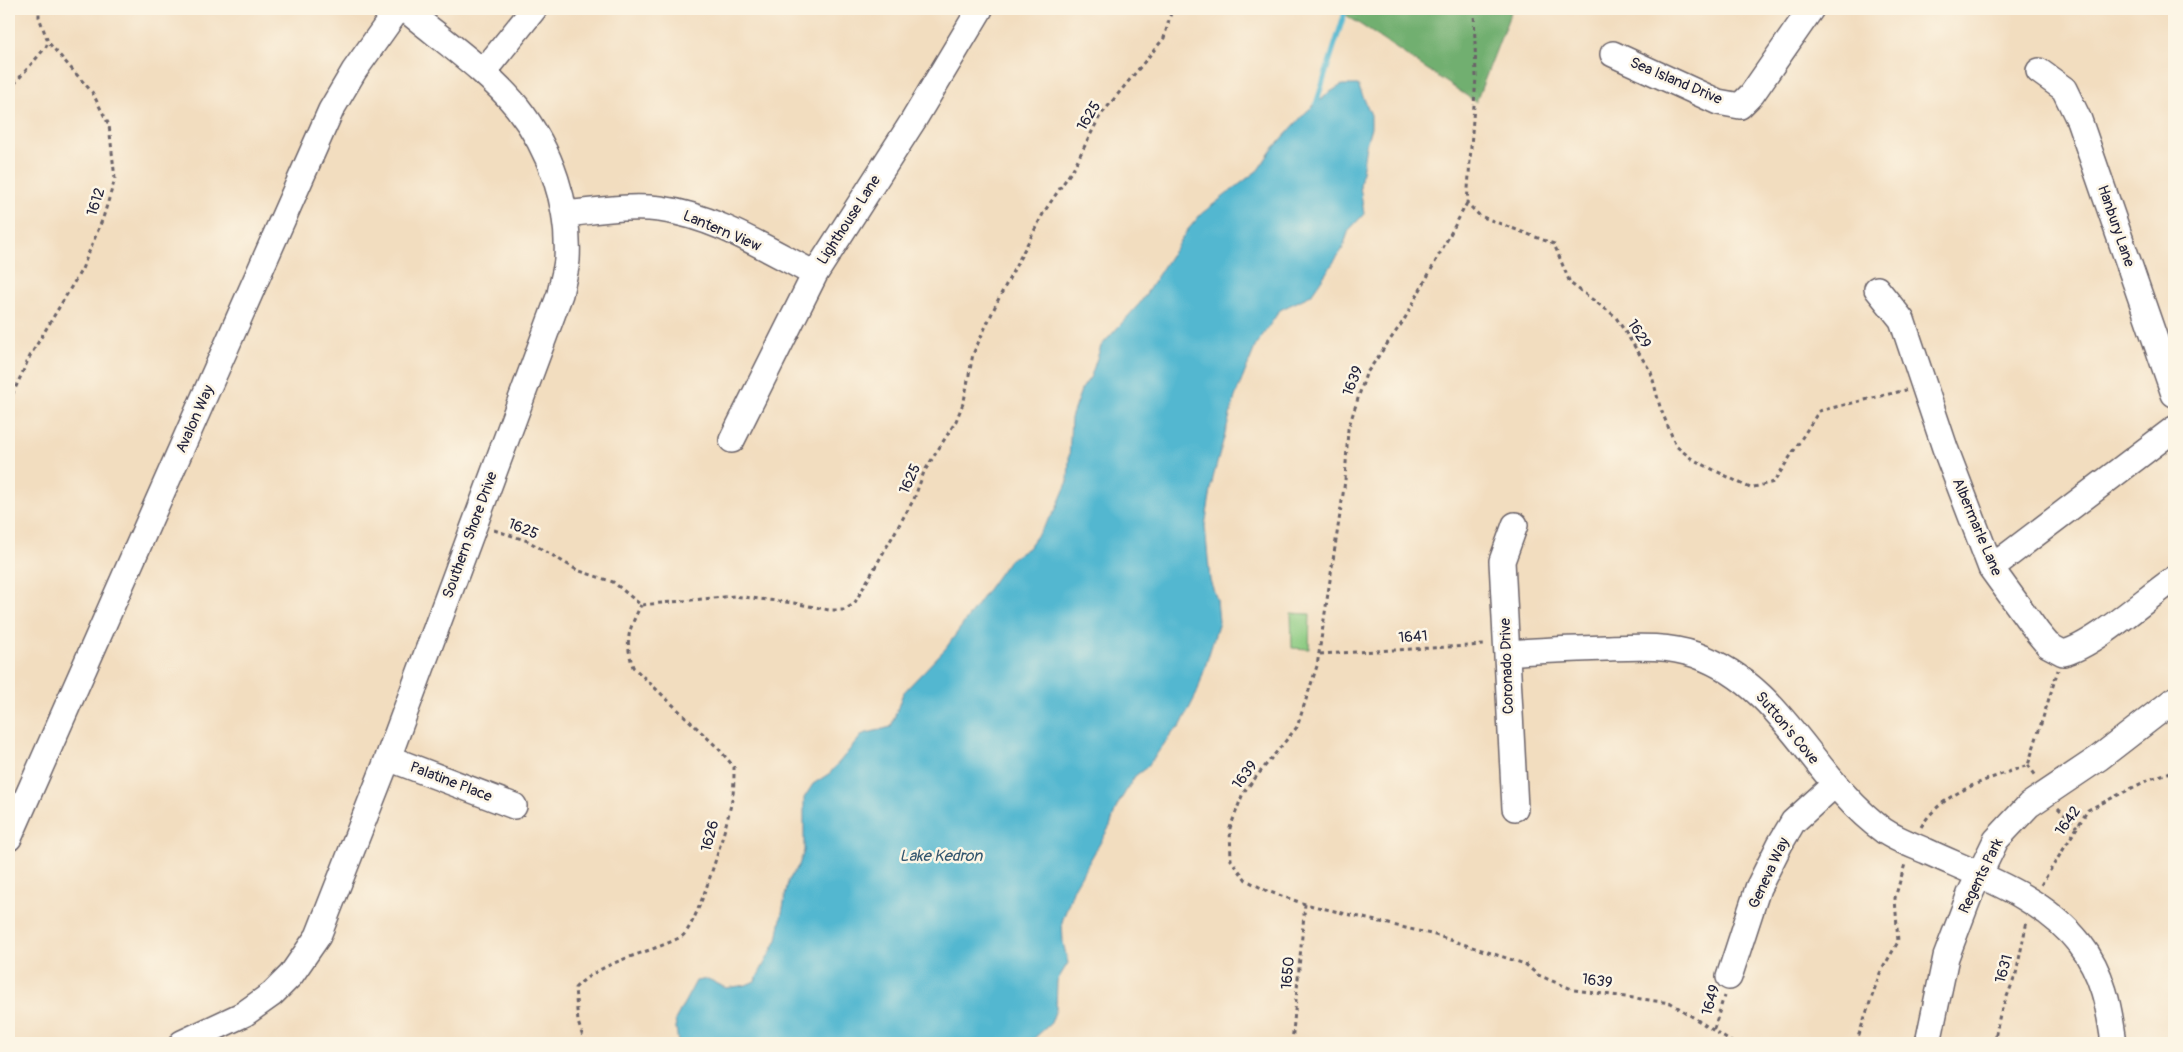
<svg xmlns="http://www.w3.org/2000/svg" width="2183" height="1052" font-family="Pangolin,sans-serif">
  <rect width="100%" height="100%" fill="#fcf5e5"/>
  <filter id="ink" filterUnits="userSpaceOnUse"><feTurbulence type="fractalNoise" baseFrequency=".02" numOctaves="2"/><feDisplacementMap in="SourceGraphic" scale="10" xChannelSelector="R" yChannelSelector="G"/><feConvolveMatrix kernelMatrix="1 2 1 2 8 2 1 2 1" color-interpolation-filters="sRGB"/></filter>
  <filter id="wash" filterUnits="userSpaceOnUse"><feTurbulence type="fractalNoise" baseFrequency=".0096" numOctaves="4" result="noise"/><feDisplacementMap in="SourceGraphic" scale="20" xChannelSelector="R" yChannelSelector="G"/><feGaussianBlur stdDeviation="1.12" result="paint"/><feColorMatrix in="noise" values="0 0 0 0 0 0 0 0 0 0 0 0 0 0 0 0 0 1.4 0 .05"/><feComposite in="paint" operator="in"/></filter>
  <g filter="url(#wash)">
    <rect width="100%" height="100%" fill="#f2ddbf"/>
    <!-- green -->
    <path fill="#8ccb82" stroke="#57765e" d="M1291,613L1310,614L1309,649L1292,648Z"/>
    <!-- forest -->
    <path fill="#71af70" stroke="#4a6856" d="M1337,9H1512L1476,102Z"/>
    <!-- water -->
    <path fill="#52b7d0" stroke="#3a6c86" d="M1342,85H1358L1371,115V127L1366,145L1360,186L1364,214L1349,230L1342,250L1311,295L1280,310L1256,345L1235,397L1213,478L1205,526L1210,580L1217,600L1219,622L1197,693L1180,727L1173,732L1147,767L1135,776L1117,806L1110,826L1074,888L1062,922L1063,942L1068,963L1057,981L1056,1009L1051,1023L1029,1043H678L675,1020L696,981L708,979L726,988L746,985L755,981L777,940L788,881L799,865L804,851V798L813,784L830,773L863,734L891,727L903,693L946,648L1009,560L1028,548L1055,511L1068,481L1071,418L1081,390L1091,376L1101,346L1140,303L1186,232L1201,214L1258,170L1271,151L1306,112L1330,92Z"/>
    <g fill="none" stroke-linecap="round" stroke-linejoin="round">
      <!-- stream -->
      <path stroke="#52b7d0" stroke-width="5" d="M1316,104L1346,9"/>
    </g>
  </g>
  <g filter="url(#ink)">
    <g fill="none" stroke-linecap="round" stroke-linejoin="round">
      <defs>
        <path id="minor" d="M1613,54L1718,102L1740,106L1752,94L1811,9
          M2039,71L2064,89L2079,120L2174,394
          M483,72L534,9
          M565,214C596,211 629,205 660,209C715,216 766,249 815,274
          M1877,289L1902,320L1945,448L1991,568L2038,633L2048,645L2063,653C2094,646 2146,598 2174,579
          M732,440L815,274L913,121L980,9
          M1515,525L1502,561L1515,808
          M1991,568L2174,429
          M1508,653C1541,650 1573,649 1606,648C1636,647 1667,645 1696,655C1785,687 1811,778 1884,831C1896,839 1912,845 1926,851C1980,876 2042,896 2080,944C2103,973 2109,1007 2114,1043
          M388,758L514,806
          M9,838L331,110L354,71L398,9
          M1729,977L1758,888L1780,844L1793,822L1834,785
          M182,1043L244,1014L272,994L291,975L318,936L388,758L560,294C562,283 566,271 567,260C570,206 551,150 517,107C489,72 441,39 405,9
          M1928,1043L1946,957L1970,894L1996,840L2029,805L2099,758L2174,700"/>
      </defs>
      <!-- minor casing -->
      <use href="#minor" stroke="#6b6369" stroke-width="28"/>
      <!-- path -->
      <path stroke="#6b6369" stroke-width="3" stroke-dasharray="4 4" stroke-linecap="butt" d="M1474,9L1476,77L1467,203L1480,216L1554,244L1570,283L1615,316L1651,372L1660,407L1676,446L1692,459L1750,488L1774,482L1819,411L1906,390
        M9,90L46,47L48,42
        M1467,203L1404,320L1366,374L1348,429L1345,481L1317,666L1297,727L1243,793L1230,828L1231,860L1246,880L1267,891L1305,904L1435,935L1525,964L1538,975L1574,990L1671,1003L1733,1043
        M9,402L30,356L82,269L103,218L115,179L109,125L92,92L48,42L39,17V9
        M494,530L528,541L577,570L613,582L641,605L734,596L794,603L829,610H844L854,604L914,499L924,472L956,421L964,401L973,354L999,298L1044,212L1073,169L1100,116L1164,38L1172,9
        M1320,654L1486,645
        M2028,765L2036,776
        M2058,808L2077,827
        M1921,827C1943,790 1990,779 2028,765L2058,670
        M2041,885L2088,810L2150,779L2174,771
        M1714,1029L1724,996
        M585,1043L578,1022L575,988C604,959 646,955 681,937C698,928 730,816 733,794C734,785 734,775 734,767L718,748L633,667C624,639 629,630 641,605
        M1292,1043L1305,904
        M1856,1043L1880,973L1898,942L1895,898L1905,864
        M1994,1043L2000,1014L2016,974L2027,921"/>
      <!-- minor -->
      <use href="#minor" stroke="#fff" stroke-width="25"/>
    </g>
  </g>
  <g text-anchor="middle" dominant-baseline="central" stroke-width="5" stroke-linejoin="round" paint-order="stroke">
    <!-- street labels -->
    <g font-size="15" fill="#22223b" stroke="#fcf5e5">
      <text transform="translate(1676 81) rotate(23)">Sea Island Drive</text>
      <text transform="translate(1089 116) rotate(-59)">1625</text>
      <text transform="translate(96 202) rotate(-72)">1612</text>
      <text transform="translate(849 220) rotate(-57)">Lighthouse Lane</text>
      <text transform="translate(2116 226) rotate(71)">Hanbury Lane</text>
      <text transform="translate(722 231) rotate(23)">Lantern View</text>
      <text transform="translate(1639 334) rotate(58)">1629</text>
      <text transform="translate(1353 381) rotate(-68)">1639</text>
      <text transform="translate(195 419) rotate(-66)">Avalon Way</text>
      <text transform="translate(910 479) rotate(-66)">1625</text>
      <text transform="translate(1977 527) rotate(67)">Albermarle Lane</text>
      <text transform="translate(523 529) rotate(22)">1625</text>
      <text transform="translate(470 535) rotate(-70)">Southern Shore Drive</text>
      <text transform="translate(1413 637) rotate(-4)">1641</text>
      <text transform="translate(1507 666) rotate(-92)">Coronado Drive</text>
      <text transform="translate(1787 728) rotate(50)">Sutton's Cove</text>
      <text transform="translate(1245 775) rotate(-53)">1639</text>
      <text transform="translate(451 782) rotate(21)">Palatine Place</text>
      <text transform="translate(2068 821) rotate(-54)">1642</text>
      <text transform="translate(710 836) rotate(-75)">1626</text>
      <text transform="translate(1769 873) rotate(-65)">Geneva Way</text>
      <text transform="translate(1981 876) rotate(-64)">Regents Park</text>
      <text transform="translate(2004 969) rotate(-74)">1631</text>
      <text transform="translate(1288 973) rotate(-85)">1650</text>
      <text transform="translate(1597 981) rotate(8)">1639</text>
      <text transform="translate(1711 1000) rotate(-74)">1649</text>
    </g>
    <!-- water labels -->
    <g font-size="16" font-style="italic" fill="#33566f" stroke="#fcf5e5">
      <text x="941" y="856">Lake Kedron</text>
    </g>
  </g>
  <!-- margin -->
  <rect width="2183" height="1052" fill="none" stroke="#fcf5e5" stroke-width="30"/>
</svg>
